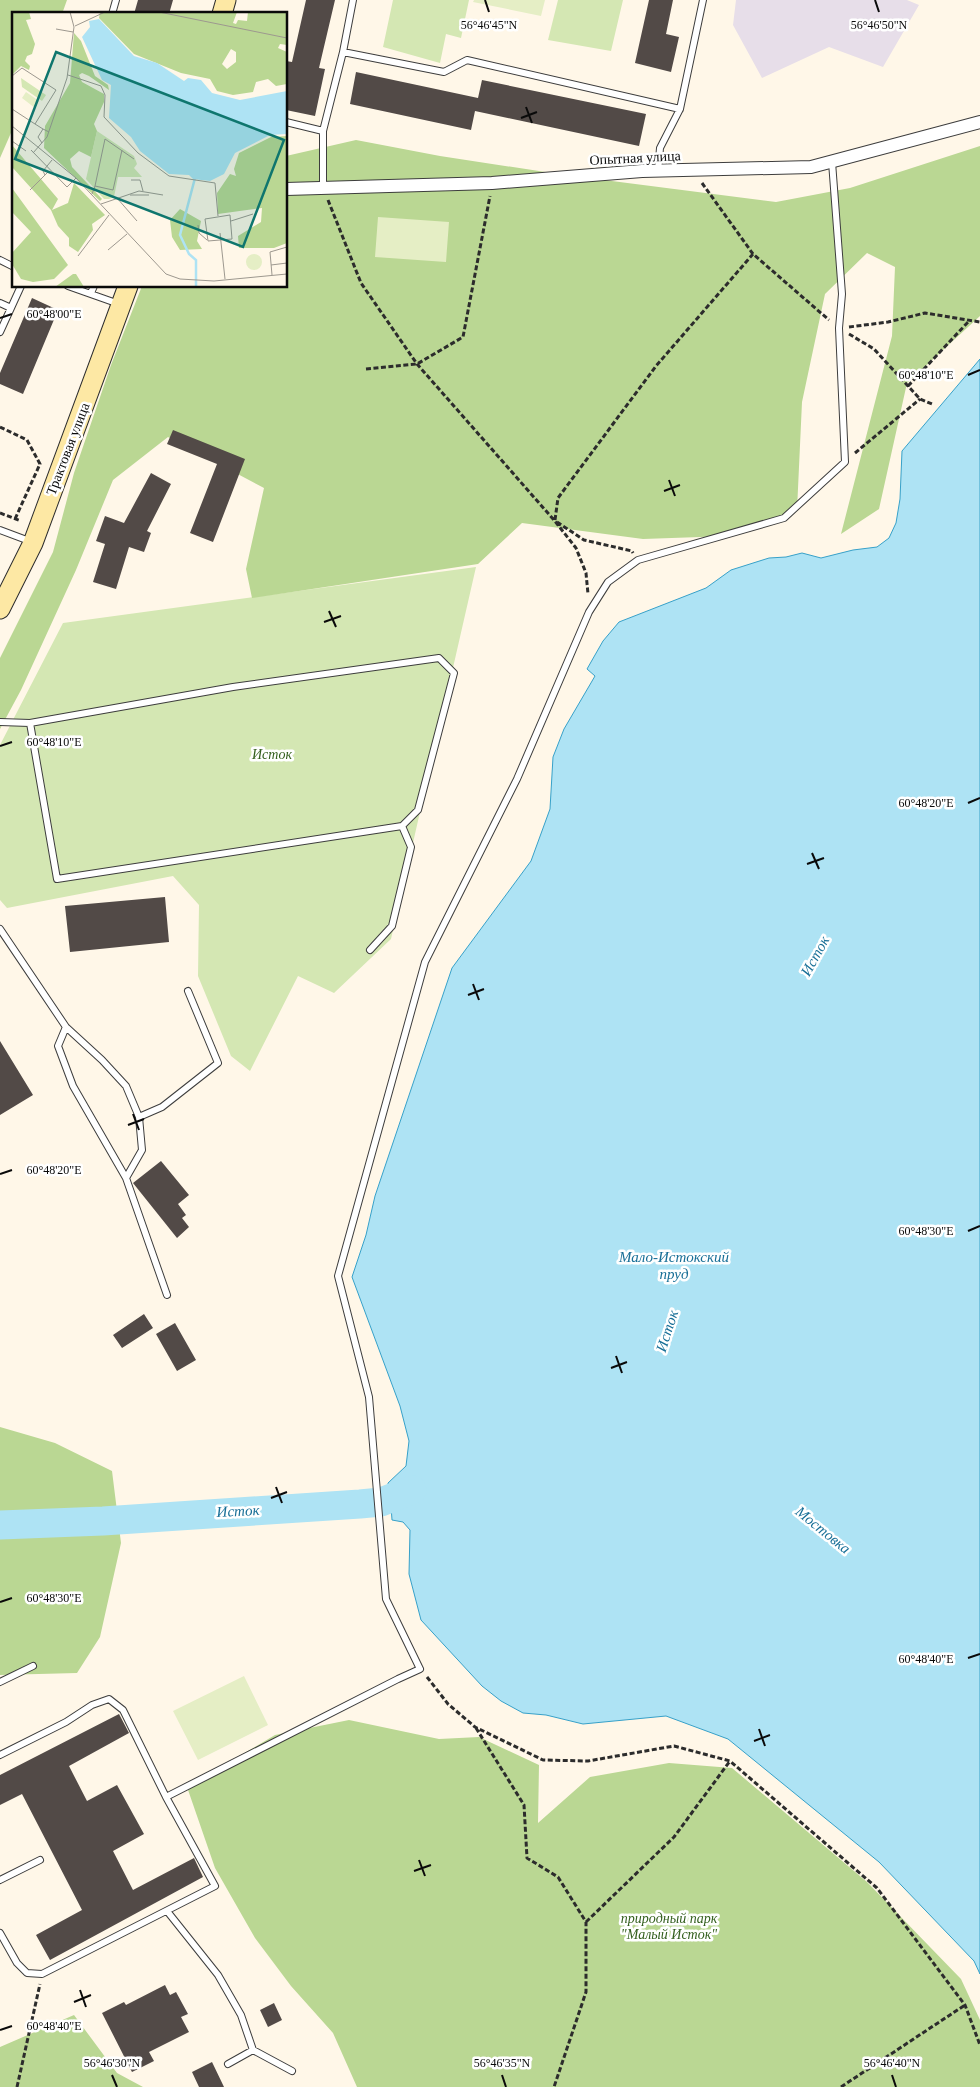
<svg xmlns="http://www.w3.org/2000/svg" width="980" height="2087" font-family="Georgia,serif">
  <rect width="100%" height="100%" fill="#fff7e8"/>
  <!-- industrial -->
  <path fill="#e7dee9" d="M736,0H907L919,5L883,67L829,47L762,78L733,25Z"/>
  <!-- green -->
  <path fill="#d4e7b3" d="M393,0H469L461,38L446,34L440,63L383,47Z
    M558,0H623L611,51L548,40Z
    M476,567L391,939L334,993L298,976L250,1071L231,1056L198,976L199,905L173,876L7,908L0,900V745L63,623Z"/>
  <!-- forest -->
  <path fill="#bad793" d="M0,0H67L62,14H14V126L0,158Z
    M356,140L440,156L565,175L776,202L850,188L980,146V316L907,383L879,509L841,534L892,336L895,267L867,253L825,294L802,402L797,510L729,536L643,539L522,523L478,564L252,598L246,569L264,488L168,437L113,480L76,570L21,690L0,729V658L53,552L74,473L111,365L142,286H286V156Z
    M0,1427L55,1443L112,1471L121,1543L100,1637L77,1673L0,1675Z
    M349,1720L439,1739L479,1737L539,1765L538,1823L590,1777L669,1763L732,1768L867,1882L961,1979L980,2020V2087H357L333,2033L291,1986L255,1938L215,1868L187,1787L275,1735Z
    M74,2015L117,2073L143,2087H0V2047Z"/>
  <!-- pitch -->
  <path fill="#e5eec5" d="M474,0H545L541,16L473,2Z
    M378,217L449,222L446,262L375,257Z
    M244,1676L268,1725L198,1760L173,1711Z"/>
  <!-- water -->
  <path fill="#aee3f4" stroke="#37a1c9" d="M980,359V1974L974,1961L879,1862L728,1739L666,1716L583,1724L546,1715L523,1713L501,1701L482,1686L421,1620L409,1574L410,1530L403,1522L392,1520L391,1506H382L381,1497L389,1496L388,1483L406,1466L409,1441L400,1406L352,1277L366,1235L375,1196L452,968L531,861L550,809L553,757L564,729L595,676L587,669L603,641L619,622L706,588L731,570L769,558L786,557L802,553L821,558L853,550L877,547L889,538L896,523L900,499L902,451Z"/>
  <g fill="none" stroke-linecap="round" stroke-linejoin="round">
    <!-- river -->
    <path stroke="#aee3f4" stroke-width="29" d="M0,1525L103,1521L360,1504L381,1502L412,1490"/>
  </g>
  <!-- building -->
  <path fill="#524a47" d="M138,0H173L169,14H134Z
    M306,0H335L319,68L325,69L315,116L286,110V61L292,62Z
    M649,0H673L666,34L679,37L671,72L635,63Z
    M356,72L478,98L482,80L646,114L639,146L475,111L471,130L350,104Z
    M32,298L58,310L23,394L0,384V373Z
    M173,430L245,459L213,542L190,533L217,464L167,444Z
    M151,473L171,484L147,531L151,533L144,552L129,547L116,589L93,582L105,544L96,541L105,516L124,523Z
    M165,897L169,942L70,952L65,906Z
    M0,1041L33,1095L0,1115Z
    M161,1161L189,1195L178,1204L186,1215L182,1218L189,1227L177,1238L133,1183Z
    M144,1314L153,1328L122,1348L113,1335Z
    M175,1323L196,1360L177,1371L156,1334Z
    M119,1714L129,1733L69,1766L87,1801L117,1785L144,1834L113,1851L133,1890L194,1858L203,1877L50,1960L36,1935L82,1910L22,1794L0,1805V1775Z
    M165,1985L170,1995L176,1992L188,2014L181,2017L189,2032L149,2052L154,2061L132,2072L102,2013L124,2002L126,2005Z
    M274,2003L282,2020L268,2027L260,2010Z
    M212,2062L224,2087H199L192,2072Z"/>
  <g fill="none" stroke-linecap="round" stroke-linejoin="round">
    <defs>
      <path id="lane" d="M112,14L116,0
        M343,52L353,0
        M286,122L323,131V188
        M323,131L343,52L444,72L467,60L680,109L703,0
        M658,171L660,148L680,109
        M0,260L14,267
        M68,286L119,304
        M91,293L94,286
        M0,303L11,308
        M0,332L21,286
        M0,530L32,542
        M0,722L30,723L57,879L402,826
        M30,723L233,687L439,658L454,673L418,810L402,826L411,847L392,926L370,950
        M0,929L66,1027L102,1060L126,1086L139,1117L142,1150L126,1178L167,1295
        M66,1027L58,1046L73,1086L126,1178
        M139,1117L162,1107L218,1063L188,991
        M0,1682L33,1666
        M0,1755L66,1722L92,1705L109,1699L123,1710L166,1797L215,1886L42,1974L27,1973L17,1963L0,1933
        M166,1797L398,1679L420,1669L386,1599L369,1397L338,1276L425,962L517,779L589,612L608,582L638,560L784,518L845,462L839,328L842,294L832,162
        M0,1880L40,1860
        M167,1911L218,1975L241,2015L253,2050L292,2071
        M228,2064L253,2050"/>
      <path id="street" d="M286,189L492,183L642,171L811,167L980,122"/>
      <path id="secondary" d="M222,14L226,0
        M0,609L33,543L128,286"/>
    </defs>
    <!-- lane casing -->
    <use href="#lane" stroke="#3d3d3d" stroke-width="8"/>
    <!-- street casing -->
    <use href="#street" stroke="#3d3d3d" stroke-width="14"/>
    <!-- secondary casing -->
    <use href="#secondary" stroke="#2c2c2c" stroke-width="21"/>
    <!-- path -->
    <path stroke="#2c2c2c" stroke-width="3" stroke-dasharray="5 2.5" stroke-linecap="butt" d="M702,183L753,254L829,320
      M328,200L361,283L417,364L554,520L576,548L586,573L588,594
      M849,327L888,322L925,313L980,322
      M849,334L874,349L920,399L932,404
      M366,369L417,364L463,337L490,196
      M908,386L969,321
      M0,427L27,440L40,464L15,519
      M855,453L920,399
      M0,513L21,521
      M555,520L558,498L656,366L753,254
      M557,522L584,540L632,551L633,553
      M427,1677L448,1704L475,1727L543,1760L588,1761L674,1746L730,1761L877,1888L965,2005L980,2045
      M476,1728L524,1805L527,1858L558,1877L586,1922V1992L554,2087
      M586,1922L674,1837L730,1761
      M17,2087L40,1984
      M841,2087L965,2005"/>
    <!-- lane -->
    <use href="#lane" stroke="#fff" stroke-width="6"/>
    <!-- street -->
    <use href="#street" stroke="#fff" stroke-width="12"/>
    <!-- secondary -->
    <use href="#secondary" stroke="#fde8a4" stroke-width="19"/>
  </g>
  <!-- ticks -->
  <path fill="none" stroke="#0a0a0a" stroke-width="2" d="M485,0L489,12M875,0L879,12M526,107L532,123M521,118L537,112M0,318L12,314M968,375L980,370M669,480L675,496M664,491L680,485M329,611L336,627M324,622L341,616M0,746L12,742M968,803L980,798M812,853L819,869M807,864L824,858M473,984L479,1000M468,995L484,989M133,1114L139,1130M128,1125L144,1119M0,1174L12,1170M968,1231L980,1226M616,1356L622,1373M611,1368L627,1362M276,1487L282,1503M271,1498L287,1492M0,1602L12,1598M968,1658L980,1654M759,1729L765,1746M754,1741L770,1735M419,1860L425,1876M414,1871L431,1865M80,1990L86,2007M74,2002L91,1995M0,2030L12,2026M112,2075L117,2087M502,2075L506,2087M892,2075L896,2087"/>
  <g text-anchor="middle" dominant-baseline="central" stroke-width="5" stroke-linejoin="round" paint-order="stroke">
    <!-- street labels -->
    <g font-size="14" fill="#0a0a0a" stroke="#fff">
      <text transform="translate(635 158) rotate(-3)">Опытная улица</text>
      <text transform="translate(68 449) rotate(-69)">Трактовая улица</text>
    </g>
    <!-- park labels -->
    <g font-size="14" font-style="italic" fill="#335f1d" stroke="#fff">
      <text x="272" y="754">Исток</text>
      <text x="669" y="1918">природный парк<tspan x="669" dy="16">"Малый Исток"</tspan></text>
    </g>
    <!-- water labels -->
    <g font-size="15" font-style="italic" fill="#186f97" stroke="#fff">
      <text transform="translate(815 956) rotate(-61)">Исток</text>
      <text x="674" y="1257">Мало-Истокский<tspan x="674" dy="17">пруд</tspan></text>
      <text transform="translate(667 1331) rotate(-72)">Исток</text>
      <text transform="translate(238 1511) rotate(-3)">Исток</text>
      <text transform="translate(823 1530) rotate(39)">Мостовка</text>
    </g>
  </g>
  <!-- overview -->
  <g transform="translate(12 12)">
    <rect width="275" height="275" fill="#fff7e8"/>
    <path d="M9,66L34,83L30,89L10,75ZM85,119L122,144L125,152L122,156L130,165H106L102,185L97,187H92L74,167Z" fill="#d4e7b3"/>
    <path d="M0,0H17L19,7L14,8L23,32L20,42L15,44L13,49L18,54L17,58L9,54L0,63ZM88,0H225L221,11L224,12L226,8L235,9L236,0H275V33L268,32L266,36L275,40V72L264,74L256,67L244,70L241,80L221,83L205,79L198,67L169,61L122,42L87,6ZM219,37L224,40V50L215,57L210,52ZM62,21L69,29L83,64L96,73L97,78L77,64L70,61L67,63L70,70L92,82V90L82,112L85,119L79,145L67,139L58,147L60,155L90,187L88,189L32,136L33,114L58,71ZM275,124V231L262,236H227L226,224L249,210L250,196L206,202L205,181L218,162L224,164L222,157L227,141L259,125ZM0,133L46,187L40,198L56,191L62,171L93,203L80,212L81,218L66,240L57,234V226L46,214L39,198L0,155ZM0,176L56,253L42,267L21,270L9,267L0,252V241L19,220L0,200ZM168,197L189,209L185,229L190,237L168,238L160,225L158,208ZM61,262H64L72,275H43Z" fill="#bad793" fill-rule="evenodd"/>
    <path d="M14,80L27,89L23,96L10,86ZM234 250a8 8 0 1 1 16 0a8 8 0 1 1-16 0Z" fill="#e5eec5"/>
    <path d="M87,7L122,44L145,51L172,69L176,66L189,68L200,81L228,88L275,79V122L258,123L223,141L212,162L198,169L181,167L177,163L157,162L128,139L119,125L97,106L99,73L90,68L70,25L78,15L77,9Z" fill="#aee3f4"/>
    <path fill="none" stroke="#aee3f4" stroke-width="2.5" d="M183,166L168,223L177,242L184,248V275"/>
    <path fill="none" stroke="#9d988f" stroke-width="1" d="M147,0L275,26M63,14L93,0M44,17L61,20M56,63L89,74L93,83L92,105L126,141L157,164L203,171L206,204M0,64L10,56L44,78L23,112L31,117M0,97L23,112M0,114L64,166L154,262L168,267L202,269L275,262M0,129L14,139M30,131L26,125L31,117L37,120M19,138L55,175L64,166M21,141L35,125L55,66L62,15L58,0M33,163L31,159L40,148M119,168H128L131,179M83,174L93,127L122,147M18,178L37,159M80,182L83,174L101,178L110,138M118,183H137M105,186L125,209M89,192L127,179L151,183M218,203L220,227L196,229L193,207ZM219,209L241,202M186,213L187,221L195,228M208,221L213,267M96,238L115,222M66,244L97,203M259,253L275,251M260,263L258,240L275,235"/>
    <path fill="#0f766e" fill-opacity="0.15" stroke="#0f766e" stroke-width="2.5" d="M44,40L272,128L231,235L3,147Z"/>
    <rect width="275" height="275" fill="none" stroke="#0a0a0a" stroke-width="2.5"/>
  </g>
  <g font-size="12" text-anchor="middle" fill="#0a0a0a" stroke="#fff" stroke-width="5" stroke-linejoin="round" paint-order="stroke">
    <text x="879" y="29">56°46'50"N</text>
    <text x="489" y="29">56°46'45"N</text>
    <text x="54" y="318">60°48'00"E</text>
    <text x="926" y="379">60°48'10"E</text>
    <text x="54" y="746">60°48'10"E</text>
    <text x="926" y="807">60°48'20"E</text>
    <text x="54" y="1174">60°48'20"E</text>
    <text x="926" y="1235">60°48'30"E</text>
    <text x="54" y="1602">60°48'30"E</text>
    <text x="926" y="1663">60°48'40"E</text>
    <text x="54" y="2030">60°48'40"E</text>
    <text x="112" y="2067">56°46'30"N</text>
    <text x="502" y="2067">56°46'35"N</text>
    <text x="892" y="2067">56°46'40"N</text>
  </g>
</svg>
